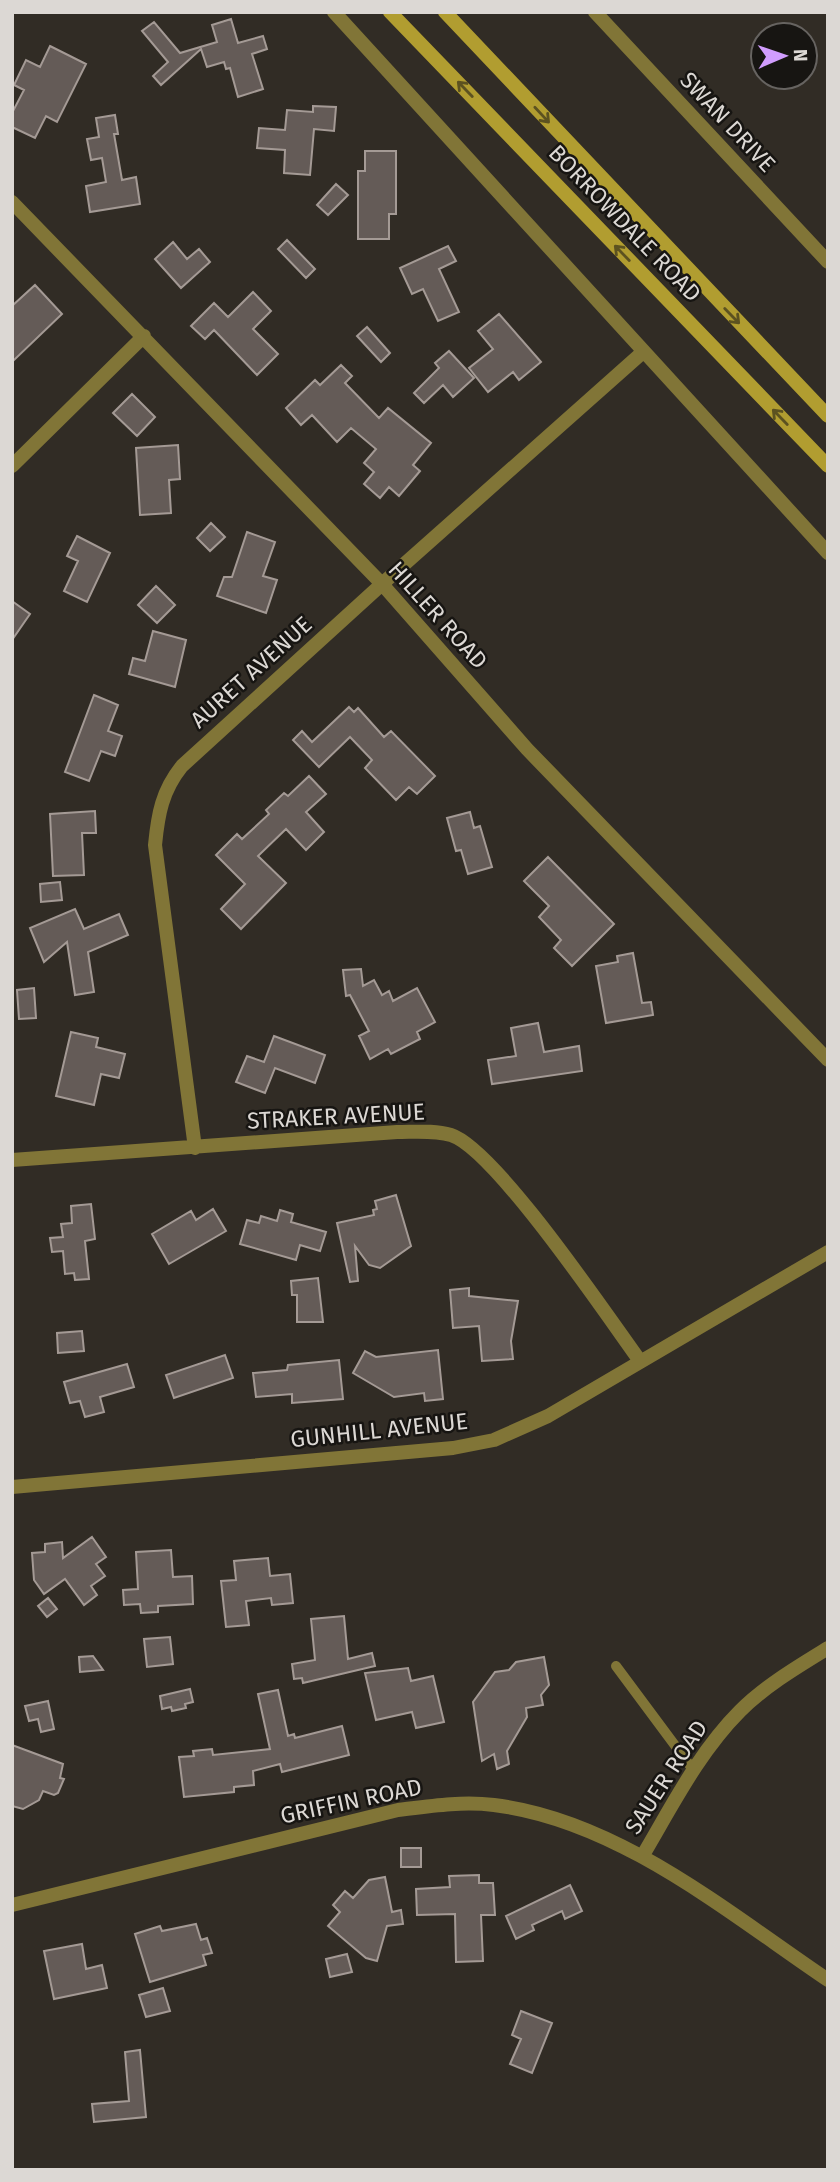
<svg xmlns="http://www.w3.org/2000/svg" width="840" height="2182" font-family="'Fira Sans',sans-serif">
  <rect width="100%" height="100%" fill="#312c25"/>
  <!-- building -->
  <path fill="#645b57" stroke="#a49a95" stroke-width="2" d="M231,19L238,43L263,36L267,49L252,54L263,89L238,97L230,68L226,69L224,62L207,67L201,49L161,85L153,76L168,62L142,31L154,22L180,53L217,42L212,25Z
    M50,46L86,64L57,122L46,116L35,138L12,127V113L24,90L14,85L26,60L40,67Z
    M313,106L336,107L334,131L314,129L310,175L284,173L285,150L257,148L259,128L285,130L287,110L313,112Z
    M115,115L118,134H114L122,180L136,177L140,204L90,212L86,186L106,182L102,158L91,160L87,139L99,137L96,118Z
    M365,151H396V214H389V239H358V171H365Z
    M336,184L348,195L328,215L317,205Z
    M287,240L315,269L306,278L278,249Z
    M173,242L187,259L199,249L210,262L181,288L155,259Z
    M448,246L456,261L439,269L459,312L438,321L423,289L412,294L400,268Z
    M35,285L62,314L12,362V306Z
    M253,292L271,311L253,329L278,354L257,375L214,330L205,339L191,326L214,303L228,317Z
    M499,314L541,362L519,380L513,372L488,392L469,368L493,349L478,331Z
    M367,327L390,353L381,362L357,336Z
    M449,351L474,378L453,397L443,385L424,403L414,393L439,368L435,363Z
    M341,365L352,376L345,383L379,418L388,408L431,443L413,465L420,471L399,496L389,487L380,498L364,484L374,472L364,463L376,449L351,428L337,442L312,415L301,425L286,408L315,380L320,385Z
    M132,394L155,417L137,436L113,413Z
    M178,445L180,479L169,480L171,513L140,515L136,448Z
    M211,523L225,537L210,551L197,538Z
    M247,532L275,542L263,576L277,580L266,613L217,596L224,577H232Z
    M77,536L110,553L87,602L64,591L78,561L67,556Z
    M156,586L175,605L157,623L138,605Z
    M12,601L30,614L12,640Z
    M153,631L186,640L175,687L129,674L133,658L145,661Z
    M94,695L118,705L108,731L122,736L115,756L101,751L89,781L65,772Z
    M349,707L354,712L358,708L384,737L391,731L435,776L417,794L409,787L396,800L365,768L372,760L350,737L319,767L293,740L302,731L312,742Z
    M309,776L326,794L306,812L324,832L306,850L286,829L258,856L286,883L241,929L221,909L245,884L216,855L237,834L242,839L269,814L266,810L284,793L288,796Z
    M95,811L96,833H82L84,875L53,876L50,814Z
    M470,812L474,828L480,826L492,867L468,874L461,850L456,851L447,818Z
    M548,857L614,924L572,966L554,948L561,940L539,917L549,906L524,881Z
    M60,882L62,900L41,902L40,884Z
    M75,909L84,929L119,914L128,935L88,952L94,992L75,995L67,942L44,962L30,928Z
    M633,953L642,1003L651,1002L653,1015L606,1023L596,966L618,962L617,956Z
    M361,969L363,986L374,980L382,995L389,991L393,1001L417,988L435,1022L417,1032L420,1039L391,1054L388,1049L370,1059L359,1036L369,1031L350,995L346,996L343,970Z
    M34,988L36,1018L19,1019L17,990Z
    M538,1023L544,1052L579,1046L582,1071L492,1084L488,1060L516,1056L511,1028Z
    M71,1032L98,1038L96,1047L125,1054L119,1078L101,1074L94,1105L56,1096Z
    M274,1036L325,1055L315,1083L275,1068L265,1093L236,1082L247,1056L264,1062Z
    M396,1195L411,1246L380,1268L369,1265L355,1246L358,1281L350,1282L337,1223L374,1215L373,1210L377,1209L375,1201Z
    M91,1204L95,1239L85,1241L89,1279L75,1280L74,1273L65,1274L63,1251L52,1252L50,1238L63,1237L61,1224L72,1223L71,1206Z
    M213,1209L226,1231L169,1264L152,1234L191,1211L196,1220Z
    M280,1210L293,1214L291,1222L326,1232L320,1251L300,1245L296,1260L240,1244L247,1220L259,1223L261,1216L277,1221Z
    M318,1278L323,1322H297V1295H292L291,1281Z
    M469,1288V1296L518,1301L511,1341L513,1359L482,1361L479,1326L453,1328L450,1290Z
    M82,1331L84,1351L58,1353L57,1333Z
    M438,1350L443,1399L425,1401L424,1393L394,1397L353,1373L365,1351L376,1357Z
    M225,1355L233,1378L174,1398L166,1375Z
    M339,1360L343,1399L292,1403V1394L256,1397L253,1373L287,1370L288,1365Z
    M127,1364L134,1387L100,1397L104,1412L85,1417L80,1401L70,1403L64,1382Z
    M92,1537L106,1557L96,1564L105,1576L91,1586L97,1595L84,1605L65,1579L44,1594L34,1580L32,1553L45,1552V1544L62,1542L63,1558Z
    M171,1550L173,1577L192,1576L193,1604L158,1606V1612L141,1613L140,1604L124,1605L123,1590L138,1589L136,1552Z
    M268,1558L270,1576L290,1574L293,1603L272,1605L271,1598L246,1601L249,1625L226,1627L221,1581L236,1580L234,1561Z
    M48,1598L57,1609L47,1617L38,1606Z
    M344,1616L348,1659L372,1653L375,1666L303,1683L302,1678L294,1679L292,1664L315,1660L311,1619Z
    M170,1637L173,1664L147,1667L144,1639Z
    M93,1656L103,1670L80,1672L79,1657Z
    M544,1657L549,1685L541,1695L543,1705L526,1708L527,1717L507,1751L509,1764L497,1769L494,1754L482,1761L473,1702L495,1672L509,1670L516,1662Z
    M408,1668L411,1681L433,1676L444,1722L416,1728L412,1712L376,1720L365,1673Z
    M190,1689L193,1702L185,1704L186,1708L172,1711L171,1707L162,1709L160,1696Z
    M278,1690L288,1736L294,1734L295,1738L342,1726L349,1755L282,1772L280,1764L253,1771L254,1785L234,1787V1792L184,1797L179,1757L194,1756L193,1751L212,1749L213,1755L270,1749L258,1694Z
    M48,1701L54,1729L41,1732L38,1719L29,1721L25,1706Z
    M12,1745L63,1764L60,1778L64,1779L58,1793L54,1795L43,1791L39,1800L23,1809L12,1806Z
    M401,1848H421V1867H401Z
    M479,1875V1883H493L495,1915H481L483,1961L456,1962L455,1914L417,1915L416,1889L450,1887L449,1876Z
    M385,1877L392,1912L401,1910L403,1924L387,1926L377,1961L366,1958L328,1926L340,1912L333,1905L345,1891L353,1898L369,1880Z
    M570,1885L582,1911L565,1919L562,1911L532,1925L534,1930L516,1939L506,1916Z
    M196,1924L201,1940L207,1938L212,1953L203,1955L206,1965L150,1982L135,1934L160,1926L162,1931Z
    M82,1944L86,1969L102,1965L107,1988L54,1999L44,1951Z
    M347,1954L352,1972L330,1977L326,1959Z
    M163,1988L170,2011L146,2017L139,1995Z
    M521,2011L552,2023L532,2073L510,2064L521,2039L512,2035Z
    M140,2050L146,2117L94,2122L92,2104L129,2101L125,2052Z"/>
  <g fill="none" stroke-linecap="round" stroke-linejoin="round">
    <!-- service -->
    <path stroke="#817537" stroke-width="10" d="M616,1666L694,1771"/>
    <!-- minor -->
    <path stroke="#817537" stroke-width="14" d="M334,12L828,553
      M595,12L828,262
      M12,202L382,584L527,749L828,1060
      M12,466L144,336
      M195,1148L155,845C158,814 162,791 182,766L382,584L643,352
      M12,1160L397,1132C415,1132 434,1130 451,1135C495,1149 608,1317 640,1361
      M12,1487L453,1448L494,1440L548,1416L828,1252
      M643,1855C672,1806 699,1752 740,1711C765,1686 797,1667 828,1648
      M12,1905L398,1810C430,1806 462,1801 494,1805C618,1820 727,1912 828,1980"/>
    <!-- secondary -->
    <path stroke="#b19d30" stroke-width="14" d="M390,12L828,466
      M445,12L828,416"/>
  </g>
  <!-- one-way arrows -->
  <defs><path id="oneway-shaft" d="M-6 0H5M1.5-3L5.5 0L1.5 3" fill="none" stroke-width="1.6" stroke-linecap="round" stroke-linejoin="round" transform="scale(1.75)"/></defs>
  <g stroke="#5c5220">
    <use href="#oneway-shaft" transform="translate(465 89) rotate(-134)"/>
    <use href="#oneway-shaft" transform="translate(542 115) rotate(47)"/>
    <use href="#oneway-shaft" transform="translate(622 253) rotate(-134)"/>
    <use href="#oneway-shaft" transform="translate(732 316) rotate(46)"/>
    <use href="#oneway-shaft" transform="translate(780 417) rotate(-134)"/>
  </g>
  <g text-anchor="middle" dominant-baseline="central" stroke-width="5" stroke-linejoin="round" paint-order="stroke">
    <!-- street labels -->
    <g font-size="23" fill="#dcd8d4" stroke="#171512">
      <text transform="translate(728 122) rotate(47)">SWAN DRIVE</text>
      <text transform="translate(625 223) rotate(46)">BORROWDALE ROAD</text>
      <text transform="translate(438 615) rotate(48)">HILLER ROAD</text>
      <text transform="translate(251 672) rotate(-42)">AURET AVENUE</text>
      <text transform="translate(336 1116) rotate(-3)">STRAKER AVENUE</text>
      <text transform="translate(379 1430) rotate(-6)">GUNHILL AVENUE</text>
      <text transform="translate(666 1777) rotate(-57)">SAUER ROAD</text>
      <text transform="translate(351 1801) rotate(-12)">GRIFFIN ROAD</text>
    </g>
  </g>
  <!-- border -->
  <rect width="840" height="2182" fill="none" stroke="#dcd8d4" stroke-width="28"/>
  <!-- north arrow -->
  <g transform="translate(784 56) rotate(88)"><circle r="33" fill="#171512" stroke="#666360" stroke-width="2"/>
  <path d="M0-5L12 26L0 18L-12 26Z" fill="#d19dfe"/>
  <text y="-10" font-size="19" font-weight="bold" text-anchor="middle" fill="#dcd8d4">N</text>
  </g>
</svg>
